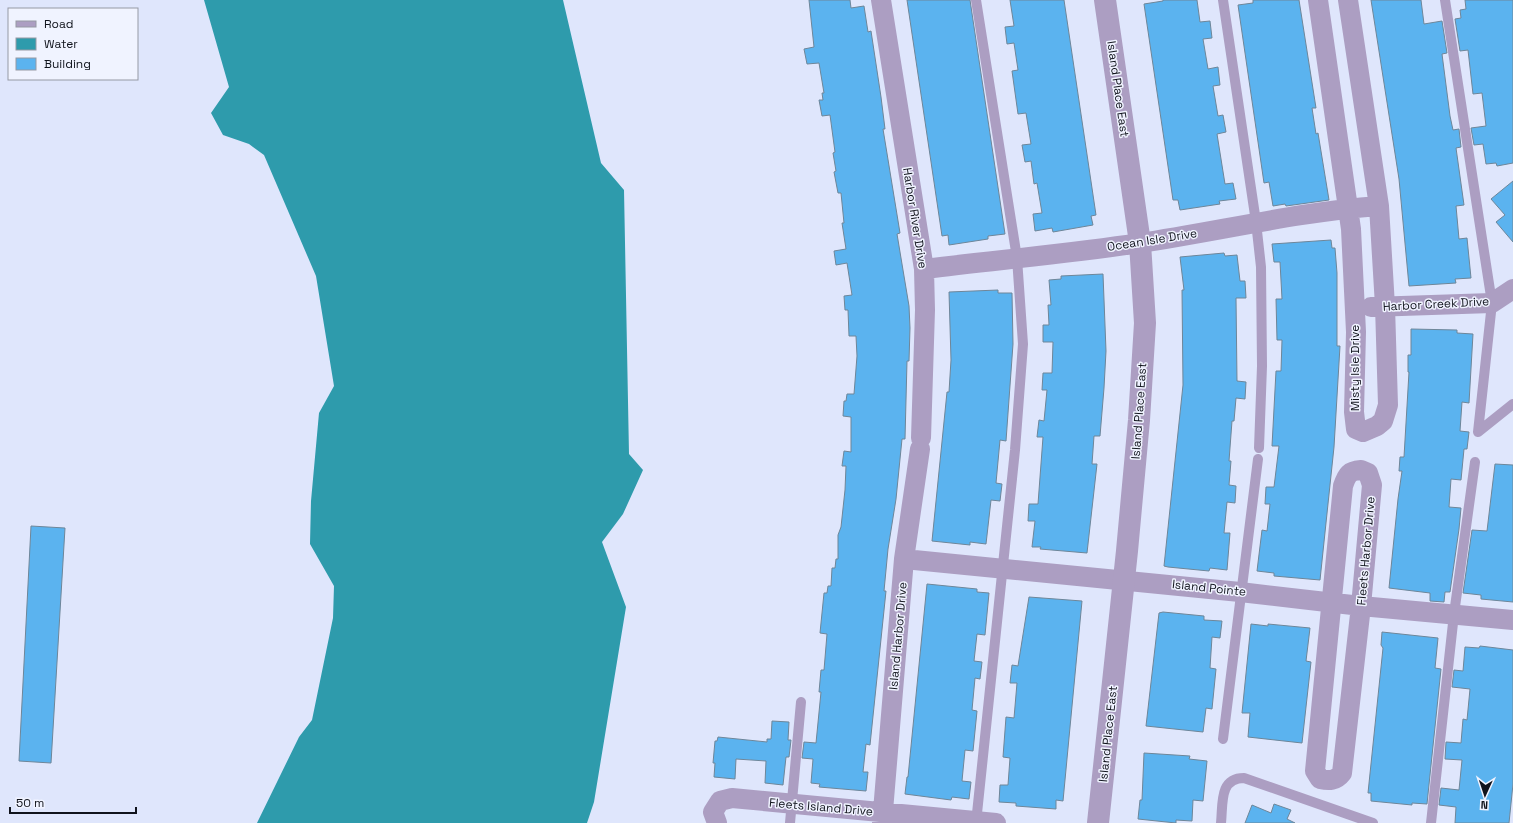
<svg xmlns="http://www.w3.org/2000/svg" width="1513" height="823" font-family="'Space Grotesk',sans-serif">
  <rect width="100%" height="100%" fill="#dfe6fc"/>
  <!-- water -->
  <path fill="#2e9bac" d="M204,0H563L601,163L624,190L629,454L643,470L623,514L602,542L626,607L594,802L587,823H257L299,737L312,720L333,618L334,586L310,544L311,501L319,413L334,386L316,276L264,155L249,144L223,135L211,113L229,87Z"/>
  <!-- building -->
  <path fill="#5bb3ef" stroke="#6e8699" d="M809,0H850L851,8L864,6L868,32L871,31L881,97L885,129H883L900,233L897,234L909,306L910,328L909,361H907L905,439H902L896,499L888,549L884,591H886L870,745L866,744L863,772H868L866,791L819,787L820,784L811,783L813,759L802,758L804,742L816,743L821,692H819L821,670H824L827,634L820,633L824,593H827L828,586H831L832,568H835L836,559H838V535L841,527L845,490L846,466H842L844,451L851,452V417L843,416L844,401H846L847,394H854L857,356L856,336H849L848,310H845L844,296L852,295L847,263L836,265L834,251L846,249L842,223H844L841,193H838L834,172L836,171L833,153L835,152L830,115L822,116L819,100H823L822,93H824L819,63L807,64L804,49L814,47Z
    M907,0H970L1005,234L988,236V239L949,245L948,235L942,236Z
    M1010,0H1064L1096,215L1091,216L1093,225L1053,232L1052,228L1035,231L1033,214L1042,213L1037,183L1034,184L1031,161L1025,162L1022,145L1031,144L1026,113L1018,114L1012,71L1018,70L1014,43L1007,44L1005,27L1014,26Z
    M1163,0H1197L1200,22L1210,21L1212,38L1203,39L1208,69L1218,67L1220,85L1213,86L1218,116L1223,115L1226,132L1217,134L1225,184L1233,183L1236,199L1219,201L1220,204L1180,210L1178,200H1173L1144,4L1163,1Z
    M1253,0H1299L1316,108H1312L1316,134L1318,133L1329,200L1286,206L1285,204L1273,206L1269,182L1264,183L1238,5L1253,3Z
    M1371,0H1421L1424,24L1442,21L1447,53L1442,54L1450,116L1453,130L1459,129L1461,147L1456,148L1464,205L1456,206L1459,239L1467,238L1471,278L1455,279L1456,283L1409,286L1399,179Z
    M1465,0H1513V163L1497,166L1496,163L1486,164L1483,144L1474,145L1471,128L1486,126L1482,93L1473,94L1468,50L1460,51L1455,19L1461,18L1460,10L1466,9Z
    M1513,181V242L1496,222L1505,215L1491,199Z
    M1331,240L1332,248H1335L1337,273V346H1340L1334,447L1320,580L1274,576V573L1257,571L1262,530L1267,531L1270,504H1265L1266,487H1274L1279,446H1272L1276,371H1281L1282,340H1277L1276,299H1282L1280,262H1274L1272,244Z
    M1224,253L1225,256L1237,255L1240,281H1245L1246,298H1236L1237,381L1246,382L1245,399L1236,398L1234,421H1232L1229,461H1231L1229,485L1236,486L1235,503L1227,502L1224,533H1230L1227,570L1210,568L1209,571L1168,567L1164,566L1183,385L1182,290H1184L1180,257Z
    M1103,274L1106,351L1104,388L1100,436H1094L1092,464H1097L1087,553L1040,549L1041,547H1032L1035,521H1028L1029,504H1038L1043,437H1037L1039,420L1044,421L1047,390H1042L1043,373H1052L1053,342H1043V325H1049L1048,305H1051L1049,280L1061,279V276Z
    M998,290V293H1012L1013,344L1006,441L1000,440L996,483L1002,484L1000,501L991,500L986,544L970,542V545L932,541L947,392H949L951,360L949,292Z
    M1411,329L1457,330V333L1473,334L1469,403L1462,402L1460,431L1469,432L1467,449H1464L1461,480L1451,479L1449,507L1461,508L1459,529L1450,592H1445L1444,602L1430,601V593L1389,588L1398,499L1402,471H1399L1400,457H1404L1409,372H1408V355H1411Z
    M1495,464L1513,465V602L1481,599V595L1463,593L1472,530L1487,531Z
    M31,526L65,528L51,763L19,761Z
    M927,584L977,589V592L989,593L985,635L977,634L974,661L982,662L980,679L975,678L972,710L977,711L973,751L965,750L962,781L971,782L969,799L952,797L951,800L905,794L907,777H908Z
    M1029,597L1082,601L1063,801L1056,800V809L1016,806V803L999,802L1000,785H1008L1010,758L1003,757L1006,717L1014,718L1017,683H1010L1012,665L1018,666Z
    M1163,612L1204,616V620L1222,621L1220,638L1212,637L1210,668L1216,669L1212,709L1206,708L1203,732L1146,726L1159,613Z
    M1251,624L1268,626V624L1310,628L1306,661L1311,662L1302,743L1248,737L1250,713H1242Z
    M1382,632L1438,638L1435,668L1441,669L1427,804L1412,803V805L1371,801V793H1368L1383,648L1381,645Z
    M1480,646L1513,650V784L1509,823H1455L1456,807L1439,805L1441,788L1459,790L1462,760L1445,759L1446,742L1461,743L1463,719L1467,720L1470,689L1452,687L1454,670L1463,671L1465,647L1479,648Z
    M772,721L789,722L788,740H791L789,757H786L783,785L765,783L766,761L736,759L735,779L714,777L715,763H713L715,741H717L718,737L767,742V739H771Z
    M1144,753L1190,756L1189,759L1207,761L1203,801L1193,800L1192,821L1176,820V823L1138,819L1140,800H1142Z
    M1274,804L1291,810L1287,819L1295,823H1245L1252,805L1271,813Z"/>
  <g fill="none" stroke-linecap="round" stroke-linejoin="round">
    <!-- service -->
    <path stroke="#ac9ec2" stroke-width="10" d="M1223,0L1256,222L1261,267L1262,366L1259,448
      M1445,0L1492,303L1478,432L1513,404
      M1223,739L1258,459
      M790,823L801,702
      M976,823L1015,450L1023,344L1017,258L976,0
      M1221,823C1223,804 1219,778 1244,778L1373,823
      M1431,823L1454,614L1475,462"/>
    <!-- minor -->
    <path stroke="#ac9ec2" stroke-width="20" d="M881,0L924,269L925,310L921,438
      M1318,0L1351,229L1356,332L1354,412L1356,429L1363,432L1377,426L1383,421L1388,405L1385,306L1379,206L1348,0
      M924,269C996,260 1068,254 1140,243C1220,231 1298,212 1379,206
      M1371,307L1492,303L1513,289
      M1361,470L1368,473L1372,485L1361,606L1342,773C1336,781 1329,781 1320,779L1315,771L1343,486C1347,474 1349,471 1361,470Z
      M904,559L1240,592L1361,606L1513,620
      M717,823L713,812L720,801L732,798L996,823
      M882,823L904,559L920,449"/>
    <!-- tertiary -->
    <path stroke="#ac9ec2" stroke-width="22" d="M1098,823L1127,551L1139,420L1145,323L1140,243L1105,0"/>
  </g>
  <g text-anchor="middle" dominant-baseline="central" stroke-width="3" stroke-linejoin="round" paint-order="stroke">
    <!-- street labels -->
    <g font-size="12" fill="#10131c" stroke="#f0f3ff">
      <text transform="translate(1118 89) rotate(82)">Island Place East</text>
      <text transform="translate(915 218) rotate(81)">Harbor River Drive</text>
      <text transform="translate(1152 240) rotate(-9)">Ocean Isle Drive</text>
      <text transform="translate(1436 304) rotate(-3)">Harbor Creek Drive</text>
      <text transform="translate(1355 368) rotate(-90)">Misty Isle Drive</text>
      <text transform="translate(1139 411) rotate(-86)">Island Place East</text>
      <text transform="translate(1366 551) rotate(-85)">Fleets Harbor Drive</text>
      <text transform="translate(1209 588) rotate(6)">Island Pointe</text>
      <text transform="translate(898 636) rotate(-85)">Island Harbor Drive</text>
      <text transform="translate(1108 734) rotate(-84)">Island Place East</text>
      <text transform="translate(821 807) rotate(5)">Fleets Island Drive</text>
    </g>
  </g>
  <!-- legend -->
  <rect x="8" y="8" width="130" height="72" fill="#f0f3ff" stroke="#9699a4"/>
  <rect x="16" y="21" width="20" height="6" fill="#ac9ec2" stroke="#9699a4"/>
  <text x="44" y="28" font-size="12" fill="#10131c">Road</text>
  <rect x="16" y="38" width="20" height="12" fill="#2e9bac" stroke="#9699a4"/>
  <text x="44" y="48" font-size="12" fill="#10131c">Water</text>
  <rect x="16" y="58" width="20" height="12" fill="#5bb3ef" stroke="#9699a4"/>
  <text x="44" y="68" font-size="12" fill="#10131c">Building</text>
  <!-- north arrow -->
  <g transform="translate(1485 795) rotate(183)" stroke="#f0f3ff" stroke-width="3" paint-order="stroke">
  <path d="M0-3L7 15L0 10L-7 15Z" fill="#10131c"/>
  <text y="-6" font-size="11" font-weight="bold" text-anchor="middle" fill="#10131c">N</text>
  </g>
  <!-- scale -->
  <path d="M10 807v6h126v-6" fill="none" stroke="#10131c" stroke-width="2"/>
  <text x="16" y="807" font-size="12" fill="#10131c" stroke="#f0f3ff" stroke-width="3" paint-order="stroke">50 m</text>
</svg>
